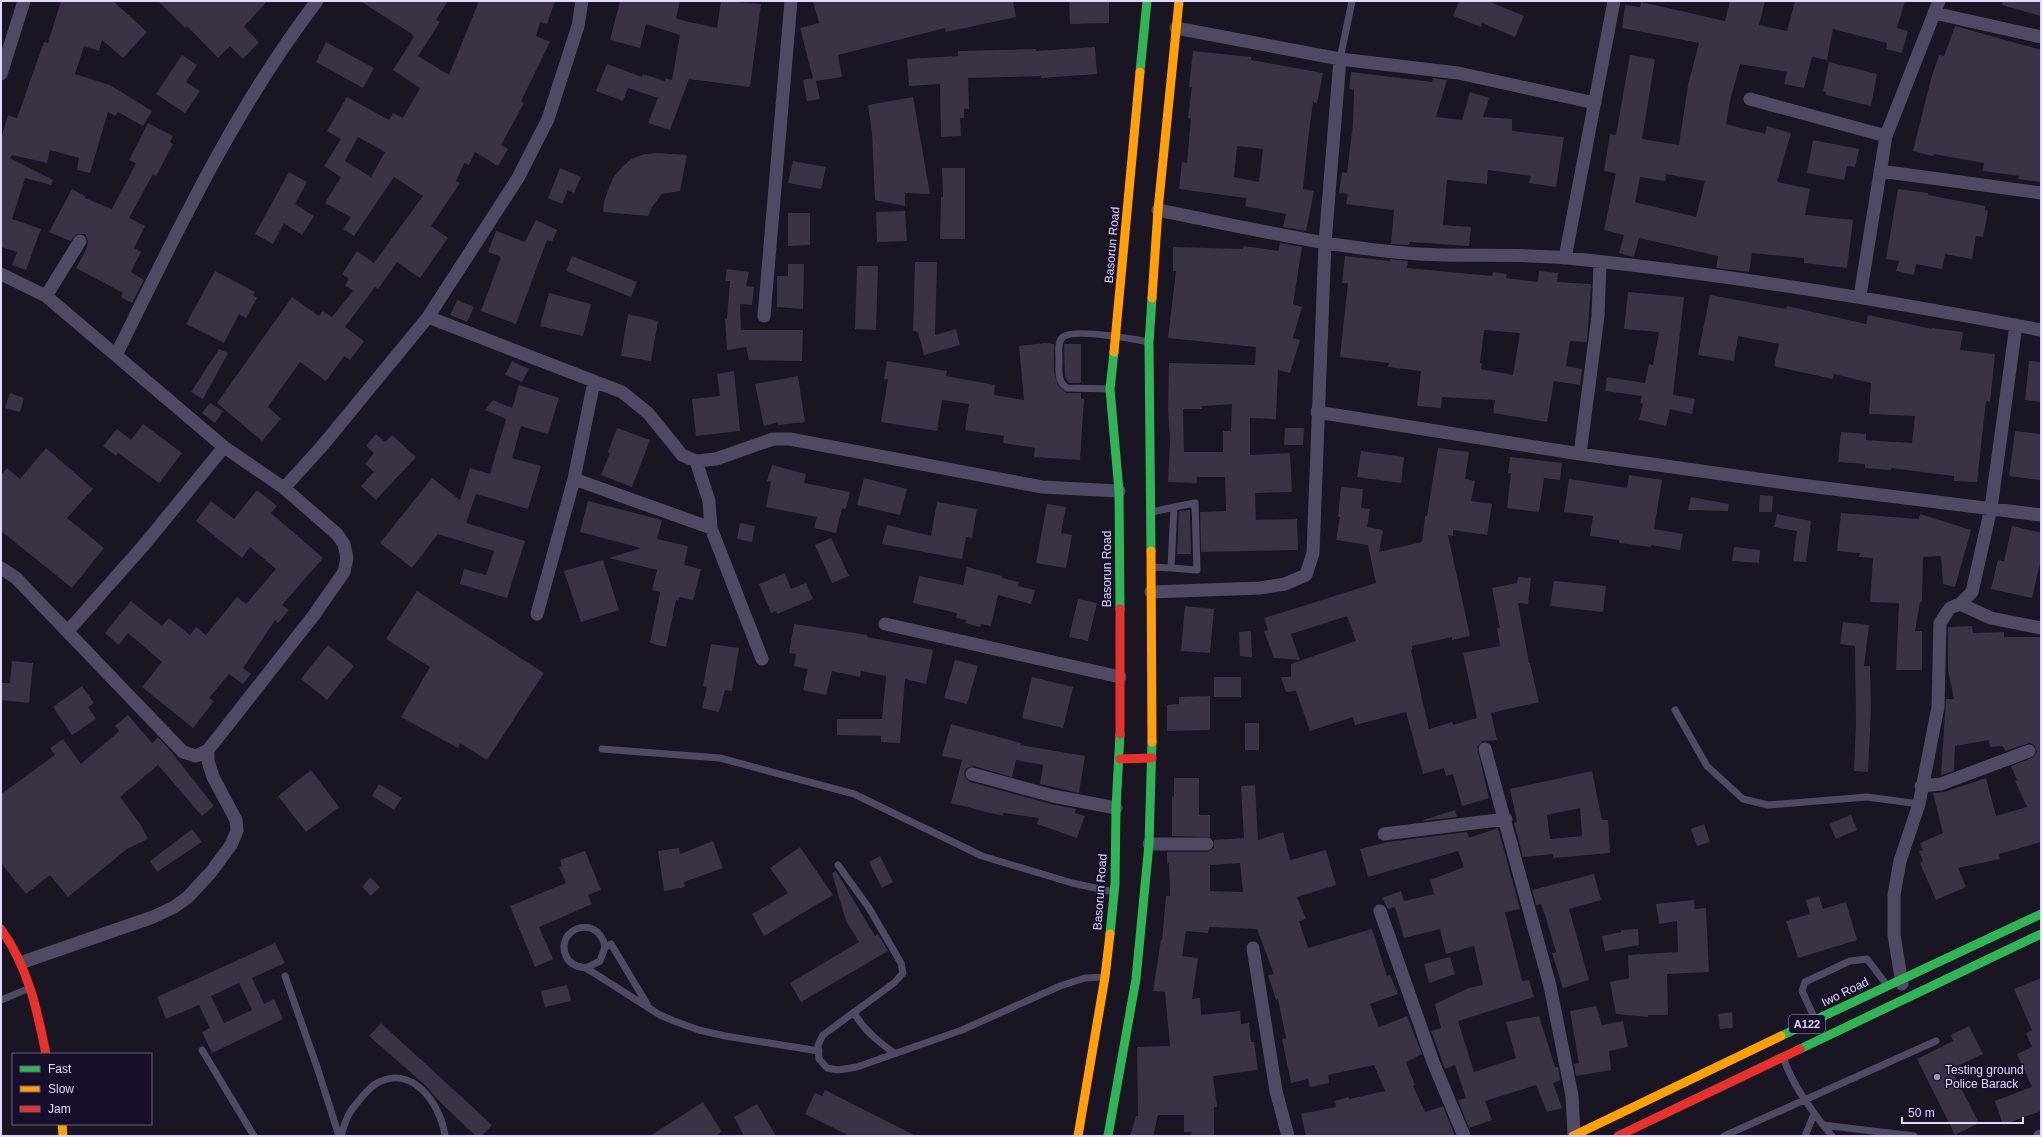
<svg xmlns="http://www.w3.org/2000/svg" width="2042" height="1137" font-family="Arial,sans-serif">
  <rect width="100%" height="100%" fill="#191523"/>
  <!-- building -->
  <path fill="#393345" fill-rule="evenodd" d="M61,1H113L147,32L123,58L102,40L99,51L84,46L75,74L110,85L152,111L143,126L118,112L115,116L108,112L90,173L77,170L79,158L50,150L47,163L12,155L10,158L53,180L51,185L25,178L12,219L41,229L26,270L12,265L17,252L1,247V139L8,115L17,118L44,42L48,43Z
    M158,1H267L244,27L259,42L243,59L230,46L218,58L187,26L185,28Z
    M360,1H448L436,20L440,22L418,56L449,75L479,1H555L547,24L540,22L536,36L550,42L521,101L524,103L501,145L508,149L498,166L475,152L469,165L464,163L456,181L460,183L431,226L448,238L420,278L397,262L378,289L375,287L345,327L364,341L350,360L344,356L326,381L300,362L268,407L281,419L262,441L217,403L292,297L319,316L323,311L332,317L353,291L345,285L349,279L342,274L357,251L374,263L423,196L394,177L354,236L343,229L351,217L325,203L341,177L324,166L341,139L327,131L347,97L389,120L393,113L403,118L420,88L393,70L414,37L412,34ZM358,137L385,152L371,177L345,161Z
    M620,1H680L676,18L689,22L717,28L721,1L761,4L750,87L689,79L670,130L648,123L658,98L628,88L623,101L596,91L607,64L642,77L643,74L665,81L666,78L672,80L680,35L646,24L640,48L610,40Z
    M813,1H1013L1016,17L946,32L945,28L838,55L842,77L816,81L820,99L807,101L803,80L813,78L800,28L819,23Z
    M1069,1H1109V23L1070,24Z
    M1459,1H1488L1524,16L1515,37L1482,23L1481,27L1453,16Z
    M1730,1H1765L1759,25L1787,31L1795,1H1905L1897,28L1908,31L1902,53L1886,49L1887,43L1833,29L1827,60L1812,57L1804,88L1784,84L1787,72L1740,64L1730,101L1726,124L1765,134L1767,126L1791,133L1777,182L1810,189L1805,215L1853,220L1847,268L1804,263V258L1752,253L1749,272L1716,268L1718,256L1639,238L1634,257L1619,253L1624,235L1604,230L1616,173L1604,171L1610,134L1616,135L1630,55L1655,59L1642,139L1679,145L1688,85L1699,43L1622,28L1625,5L1640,7L1641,2L1725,21ZM1666,174L1705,181L1696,217L1635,202L1640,177L1665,181Z
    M2003,1H2041V16L2002,5Z
    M1955,26L2041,50V182L2018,179L2019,176L1983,171L1984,163L1934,154L1933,156L1913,151L1931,79L1939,55L1944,56Z
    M326,42L374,68L363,88L316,62Z
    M1095,47L1097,74L1041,78V76L968,78L969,109H964V118H960L961,136L941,137L940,84L909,86L907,59L958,56V51L1036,49V51Z
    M1193,51L1251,57V60L1323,73L1317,103L1313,102L1308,140L1303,189L1314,191L1306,231L1283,227L1286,214L1245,206L1246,198L1179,189L1182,162L1187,163L1191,118H1188L1192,87H1189ZM1237,146L1263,149L1259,182L1234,177Z
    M182,55L197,65L186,82L200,91L185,113L156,94Z
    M1829,62L1877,74L1871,106L1826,95V92L1823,91Z
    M1351,72L1432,82L1433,78L1447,80L1436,117L1462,120L1470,92L1489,98L1483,117L1512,119V131L1564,137L1556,187L1529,183L1531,176L1488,170L1487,184L1447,180L1443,225L1471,227L1469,246L1410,242L1409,245L1391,244L1394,210L1346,204L1348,194L1339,193L1342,172L1347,173L1353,124L1354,90L1349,89Z
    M913,97L930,194L905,193V206L875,200L872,133L868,105Z
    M148,123L173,136L170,142L173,144L156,176L153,174L129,218L145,226L134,248L141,252L131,272L144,280L132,303L121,297L123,293L76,268L87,248L88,241L85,234H77L70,241L49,232L72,189L85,196V198L112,209L136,163L129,160Z
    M1813,140L1859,149L1855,167L1847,166L1844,180L1807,173Z
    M658,153L687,155L680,191L662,194L652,207L648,216L603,212L604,202L608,190L613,178L622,167L631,159L645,154Z
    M793,161L826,167L821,189L788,183Z
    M560,168L581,177L574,193L568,190L562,204L548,198Z
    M942,168H965V239H940L941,197H943Z
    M289,172L307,182L295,204L314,216L302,235L284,223L273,244L255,234Z
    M1898,189L1928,193V195L1985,206V210L1988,211L1983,237L1976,236L1972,259L1945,254L1942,269L1916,264L1914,275L1896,271L1899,261L1886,259Z
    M905,211L907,241L877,242L876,212Z
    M788,213H810V245L788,246Z
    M536,220L557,230L552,242L547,240L516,324L481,311L501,257L488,252L496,231L525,242Z
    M1280,243L1302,247L1293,304L1302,307L1293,338L1300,340L1290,373L1278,370L1276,419L1250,418V455L1290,453L1292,492L1255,493L1256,520L1297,519L1298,550L1201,552L1200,512L1226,511L1225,477H1197V483L1168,482L1170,442L1168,409L1169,363L1255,365L1256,347L1168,338L1176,271H1173V247L1243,249L1244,246L1278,251ZM1232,404L1231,431H1223V452H1184L1183,409H1202V406Z
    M572,256L637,282L631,297L566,271Z
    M1345,256L1390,261V259L1408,261L1407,268L1492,276L1493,272L1507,274L1506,278L1538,282L1539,271L1558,273L1557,282L1591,284L1587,342L1570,341L1566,366L1582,369L1580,385L1554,381L1547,422L1493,413L1495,400L1442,397L1441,408L1417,406L1421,371L1388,367L1389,363L1340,357L1348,283H1342ZM1484,330L1520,333L1513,375L1481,369L1482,363H1480Z
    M915,262H937L935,335L956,329L960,345L924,355L918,332L913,331Z
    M788,264H804L803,309L777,307V276H788Z
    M857,266H878L876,330L855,329Z
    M727,269L749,272L746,286L754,287L752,305L740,304L741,330H803L802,361L749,360L746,347L727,350L725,319H727L730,281H725Z
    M215,271L255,292L253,295L257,298L246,318L239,314L224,343L186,324Z
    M1628,292L1684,297L1673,395L1695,399L1692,414L1670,409L1666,426L1639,420L1643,404L1640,403L1642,396L1605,391L1607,377L1645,383L1649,364L1653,365L1659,332L1624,329Z
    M549,293L591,304L583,336L540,326Z
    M1710,295L1786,309L1787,306L1866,324L1868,315L1932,329V328L1963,332L1960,350L1995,354L1990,402L1986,401L1977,482L1954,481V476L1891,468V470L1865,468V464L1838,462L1841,432L1866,434V440L1912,443L1915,416L1869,414L1871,383L1834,374L1833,379L1774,366L1779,344L1738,336L1734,361L1698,355Z
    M457,300L474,307L467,322L450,315Z
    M628,314L658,321L651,361L621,356Z
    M1045,343L1054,344V372L1058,385L1066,393H1081V399H1084L1080,460L1034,457L1035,448L1003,443L1004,436L965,430L969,404L942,400L937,431L881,422L888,379H884L887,361L947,371L946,376L995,385L994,395L1024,400L1019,346Z
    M1064,344H1081V383H1069L1065,377Z
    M219,349L228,353L203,399L191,392Z
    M512,361L529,369L522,382L505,375Z
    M2029,361L2041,362V402L2025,400Z
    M734,371L740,431L696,436L692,399L720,396L717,374Z
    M798,376L805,422L778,425V422L764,426L755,384Z
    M519,385L559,398L548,434L521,426L512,458L541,466L528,509L476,494L466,523L525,541L507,598L460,584L464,569L486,575L494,551L438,534L412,568L380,543L432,478L460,500L470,468L490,474L506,419L485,410L493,400L512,408Z
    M10,393L24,398L20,412L5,408Z
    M210,403L223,411L215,423L202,413Z
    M143,424L182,453L159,483L118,453L116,456L103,446L117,429L131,440Z
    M617,428L650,440L632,487L601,475L610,453L608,452Z
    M1285,428H1304L1303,445H1284Z
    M2015,431L2041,434V480L2009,476Z
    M376,434L385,442L392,435L416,457L376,500L361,486L374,472L365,464L374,453L366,446Z
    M46,448L93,489L67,518L104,548L72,588L1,531V475L7,468L20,479Z
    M1438,448L1469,452L1465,479L1475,481L1471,501L1492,504L1487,535L1453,530V536L1448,535L1470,636L1452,640V637L1412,646V650H1411L1429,729L1452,722L1453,725L1477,718L1463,653L1500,646L1497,628H1500L1492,588L1517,583L1518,577L1531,578L1528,604L1518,603L1529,663H1530L1539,702L1491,713L1497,740L1483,741L1477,747L1489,798L1462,806L1453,774L1446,776L1444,768L1423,774L1406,712L1355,725L1353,717L1310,731L1296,691L1286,692L1281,677H1291V664L1356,641L1347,616L1291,634L1300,660L1274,658L1264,631L1268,630L1264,618L1376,583L1368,545L1336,540L1340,517H1338L1341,487L1363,489L1361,508L1370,509L1367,527L1383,530L1379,552L1422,542L1425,516H1427Z
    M1361,451L1404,457L1401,483L1357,477Z
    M1510,457L1562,463L1560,480L1544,478L1539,512L1507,508L1511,473H1508Z
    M772,465L806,474L804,483L850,492L846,509L842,508L836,533L814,528L817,517L766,507L771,482L767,481Z
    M1629,475L1662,480L1654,529L1683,534L1680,550L1651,545V547L1619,543V540L1590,536L1593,516L1564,512L1569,479L1627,488Z
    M864,478L907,489L900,515L857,505Z
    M257,490L277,506L271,513L323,558L282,605L289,610L278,623L275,620L243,668L251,674L243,684L229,674L209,698L214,701L193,728L142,687L162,662L128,633L119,645L105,633L131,601L162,626L169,618L190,635L196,627L206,635L237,597L246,604L276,569L250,547L242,558L196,521L211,501L234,519Z
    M1760,495L1773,496L1772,512H1759Z
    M1691,497L1729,504L1728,511L1688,510Z
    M588,501L662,520L657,539L688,546L684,565L701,569L693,600L679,597L678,601L676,600L666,647L650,643L660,592L652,590L657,570L609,558L641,548L580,532Z
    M937,502L977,509L972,538L966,537L962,559L882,544L887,525L931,536Z
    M1047,504L1066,507L1061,533L1072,535L1066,568L1036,563Z
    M1190,510L1191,554H1177L1179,511Z
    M1841,513L1919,519L1920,514L1971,530L1955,587L1943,584L1941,556L1923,557L1922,602H1920L1915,631H1922V670H1896L1899,603L1870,602L1873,558L1859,557L1860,553L1837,551Z
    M1777,514L1811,521L1806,562L1793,561L1797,531L1774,527Z
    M740,523L755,526L752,542L737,539Z
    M2012,526L2041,533V559L2032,598L1991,589L1998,560L2004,561Z
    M831,538L849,576L832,583L815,545Z
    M1734,547L1760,550L1759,563L1732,561Z
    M603,560L619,610L581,622L564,571Z
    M967,567L1002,576V578L1019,582L1018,586L1035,590L1031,604L998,595L991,626L981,624L980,627L965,623L966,620L956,618L957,613L913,603L919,576L963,585Z
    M785,573L791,589L806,583L813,599L777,614L776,611L771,613L759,584Z
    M1554,581L1606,586L1603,612L1550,606Z
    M417,591L544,673L487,760L460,743L458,748L401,717L430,667L386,639Z
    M1078,599L1097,603L1088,641L1069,637Z
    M1185,606L1214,609L1210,653L1181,651Z
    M1843,622L1869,625L1864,666H1870L1871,710L1868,772L1854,771L1856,724L1855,646L1840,644Z
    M794,624L868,635L867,637L933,650L926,684L905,679L900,743L881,742V736L837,735V719H882L886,676L861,671L860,677L832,671L826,695L803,690L808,669L794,666L796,654L789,653Z
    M1972,626L1973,633L2004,632V637H2041V842L1999,854L2000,859L1958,868L1966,887L1936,900L1920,863L1923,861L1919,851L1923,850L1920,843L1943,833L1933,793L1944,792L1986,778L1996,816L2027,807L2015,781L2017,780L2011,766L2032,758L2037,752L2034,745L2030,743L2005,751L2003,746L1990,747L1989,740L1955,746L1954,771L1941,775L1946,699H1954L1948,670V627Z
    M1251,631L1252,657L1240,656L1239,632Z
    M711,644L739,648L732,691L725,690L719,712L702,708L707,687L703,686Z
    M328,645L354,666L327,700L301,679Z
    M955,660L978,666L967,704L944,698Z
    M12,661L33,663L29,703L1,700V683H10Z
    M1032,677L1073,687L1063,728L1022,718Z
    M1214,677H1241V697H1214Z
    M82,686L94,703L88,707L96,719L72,735L53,707Z
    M1210,696V730L1167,731V705L1179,704V697Z
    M128,715L152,743L158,737L169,749L214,806L202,816L158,765L120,797L141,825L148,839L127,849L68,897L50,875L26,894L1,863V794L55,755L50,748L63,739L81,764L119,731L115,726Z
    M1245,723H1259V750H1245Z
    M951,724L1021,743L1020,745L1085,756L1079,793L1040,784L1043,765L1016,760L1012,777L974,766L967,768L964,772L966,779L970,782L1051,804L1076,809L1075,813L1085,816L1077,838L1037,824L1039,818L1003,813V816L951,803L962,760L942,756Z
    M311,770L339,807L306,832L278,796Z
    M1592,771L1602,820H1608L1610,853L1553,858V854L1523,857L1514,823L1517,822L1510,789ZM1580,808L1582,836L1550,839L1547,815Z
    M1174,778H1199V815H1210V837L1172,836V797L1174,796Z
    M379,784L402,798L394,810L372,796Z
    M1255,785L1258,840L1283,832L1290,860L1326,850L1336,885L1297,897L1306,919L1299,921L1308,948L1372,929L1387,976L1390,975L1398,994L1370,1004L1379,1027L1407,1016L1422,1054L1406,1062L1415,1085L1413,1086L1425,1112L1443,1106L1455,1136H1306L1301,1114L1336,1107L1335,1101L1349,1097V1099L1385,1091L1374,1065L1328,1075L1329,1083L1310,1087L1308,1079L1291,1083L1282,1039L1286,1038L1278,999L1276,1000L1268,975L1274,974L1257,929L1209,927L1208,933L1186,931L1182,956L1198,958L1192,999L1200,998L1201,1015L1240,1011L1241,1024L1249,1023L1251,1042H1254L1258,1070L1213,1076L1217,1107H1214V1136H1191L1192,1132H1184V1115H1158L1153,1136H1130L1136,1116H1138L1137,1047L1170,1046L1165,992L1153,991L1161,940H1162L1166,896H1170L1169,863L1167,864V852H1207L1214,848V840L1244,838L1241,786ZM1240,863L1243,892L1210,891V865Z
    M1455,810L1457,817L1420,821Z
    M1851,815L1857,830L1836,839L1829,824Z
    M1704,824L1710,842L1697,846L1691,829Z
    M1498,828L1520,909L1505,912L1522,981L1529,980L1534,997L1458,1021L1474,1072L1516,1058L1506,1022L1539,1016L1555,1067H1558L1560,1079L1559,1081L1553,1083L1562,1108L1547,1112L1536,1085L1485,1101L1492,1120L1469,1128L1458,1100L1466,1098L1455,1065L1445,1069L1431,1031L1441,1028L1435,1004L1469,988L1483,985L1474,946L1446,954L1440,929L1404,938L1395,907L1388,909L1382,898L1401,891L1404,901L1434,894L1430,880L1464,867L1458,851L1368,877L1360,849L1388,842L1467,832L1469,838Z
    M192,829L202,842L157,872L150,861Z
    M713,841L723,868L684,882L685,887L664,891L658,851L679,848L680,854Z
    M800,847L833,895L764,936L752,914L788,893L770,868Z
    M585,851L601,890L588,895L592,904L539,927L553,959L535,967L510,906L566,883L559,867L562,866L560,860Z
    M880,856L893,882L882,888L869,862Z
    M836,871L875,936L878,934L888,951L801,1002L790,983L859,942L846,921L832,873Z
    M1594,874L1601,900L1569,909L1589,980L1563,988L1552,953L1556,952L1545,915L1541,904L1536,905L1532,890Z
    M370,877L380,887L371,896L362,887Z
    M1819,896L1823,909L1846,902L1857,940L1798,958L1786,921L1810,914L1806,900Z
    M1694,900L1695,909L1706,908L1709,972L1667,974L1668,1015H1648V1017L1616,1014L1610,982L1629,978L1628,955L1678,952L1677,921L1659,924L1656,904Z
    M1638,929L1639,945L1605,951L1602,936L1621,932V930Z
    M275,943L285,963L252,978L264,1004L274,999L283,1019L212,1053L202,1032L210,1028L199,1005L166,1019L157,997ZM239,983L252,1010L224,1023L211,996Z
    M1450,957L1455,974L1429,983L1424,964Z
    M2041,978V1111L2003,1125L1995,1101L2032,1087L2017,1054L2032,1047L2026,1033L2032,1030L2014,989Z
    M567,985L571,1001L545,1007L541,991Z
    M1596,1006L1602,1025L1623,1021L1628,1047L1609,1051L1611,1070L1576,1076L1574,1064L1579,1063L1570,1011Z
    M1732,1012L1733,1028L1720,1029L1718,1014Z
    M381,1023L492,1125L482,1136H476L441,1103L426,1086L369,1036Z
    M1969,1026L1983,1054L1951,1069L1979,1123L1955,1135L1917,1059L1953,1041L1951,1035Z
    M825,1090L916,1136H850L805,1114L815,1093L822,1096Z
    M703,1102L722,1132L715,1136H650Z
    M757,1104L776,1136H744L734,1117Z"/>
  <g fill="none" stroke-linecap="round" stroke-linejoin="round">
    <!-- lane -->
    <path stroke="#4f4a64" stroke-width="7" d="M1340,59L1352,1
      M1110,389L1067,388C1057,381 1059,371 1059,360C1059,353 1057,341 1063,337C1075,328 1133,339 1149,342
      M1151,567L1171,568L1174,507L1152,512
      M1171,568L1197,570L1195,503L1174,507
      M1675,710L1707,766L1743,799L1768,805L1867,797L1919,804
      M602,749L720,758L854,794L982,856L1072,883L1114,892
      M838,865L869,908L901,963L903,973L894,983L823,1035L818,1045L819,1059L827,1068L838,1070L857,1067L962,1030L1060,986L1085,978L1105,977
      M605,947L611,944L647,1004
      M586,968L600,961L605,947C598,912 554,929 566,956C569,964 577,967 586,968L660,1015L674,1021L699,1030L725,1036L819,1051
      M285,976L318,1070L339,1136
      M1,1000L30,988
      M854,1012C862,1029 879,1042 894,1053
      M1814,1017L1802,991L1805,982L1850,961L1867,959L1886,984
      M202,1050L254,1136
      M1784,1060C1793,1085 1808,1105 1823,1125L1914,1136
      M1823,1125L1832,1136
      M341,1136C343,1129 345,1122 348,1116C351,1109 368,1089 374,1085C411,1061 441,1104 445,1136
      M1724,1136L1936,1041
      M1805,1136L1814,1114"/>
    <!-- street -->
    <path stroke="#4f4a64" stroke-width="13" d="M1934,13L2041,37
      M1176,28L1340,59L1458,73L1595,103
      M1,74L24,1
      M1750,99L1886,136
      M1880,171L2041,193
      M1158,210C1244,227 1331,248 1419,254C1468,257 1518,253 1567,258C1726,274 1884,300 2041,330
      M1565,258L1614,1
      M1,274L46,296L224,447L284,488L337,534L344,544L347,558L344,572L314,615L208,750L196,756L183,752L16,578L1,568
      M46,296L80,241
      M1860,296L1886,136L1939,1
      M764,316L791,1
      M428,317L622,392L648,413L682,455L696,461L716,459L773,439H790L1042,487L1119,491
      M116,355C176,234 234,109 317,1
      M1317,412L1580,454L1793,484L2041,515
      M1580,454L1598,316L1600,263
      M696,461L709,501L711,528L762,659
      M574,479L711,528
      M284,488L323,445L428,317L518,178L548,119L578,26L582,1
      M1151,592L1260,588L1285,584L1306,575L1313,553L1325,243L1340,59
      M1960,604L1991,618L2041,628
      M537,614L574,479L594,382
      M885,624L1120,677
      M68,631L144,545L224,447
      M1485,749L1550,986L1572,1096L1574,1135
      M972,774L1053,796L1116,808
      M1921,786L1941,784L2029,751
      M1384,834L1506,819
      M1149,844H1207
      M1380,911L1433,1062L1464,1136
      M1253,948L1276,1091L1288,1136
      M23,962L153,917L174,907L188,897L211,872L231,845L237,831L236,820L213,777L208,761V750
      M1902,984L1894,935V895L1900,861L1919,804L1938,707L1940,623L1950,608L1960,604L1972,592L1991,508L2016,325
      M2040,1136H2041"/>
    <!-- fast -->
    <path stroke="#30b455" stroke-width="9" d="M1140,72L1147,1
      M1114,352L1110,389L1119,491L1120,609
      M1151,551L1149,343L1152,298
      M1110,934L1115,884L1116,808L1120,734
      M1781,1036L2041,914
      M1800,1049L2041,934
      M1108,1136L1136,979L1149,844L1152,742"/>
    <!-- slow -->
    <path stroke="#ff9f0a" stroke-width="9" d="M1152,298L1158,210L1179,1
      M1114,352L1140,72
      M1151,551L1152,742
      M62,1124L63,1136
      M1078,1136L1105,977L1110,934
      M1573,1136L1781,1036"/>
    <!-- jam -->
    <path stroke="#e5322d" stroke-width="9" d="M1120,609V734
      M1120,759L1152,758
      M1,929C28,967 37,1009 46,1054
      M1618,1136L1800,1049"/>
  </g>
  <!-- markers -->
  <circle fill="#9b93b2" stroke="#170f29" stroke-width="1.5" cx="1937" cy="1077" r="4"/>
  <g text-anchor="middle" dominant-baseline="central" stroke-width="3" stroke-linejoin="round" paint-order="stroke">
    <!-- shield labels -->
    <rect fill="#170f29" stroke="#a49bbf" stroke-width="1" x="1789" y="1015" width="36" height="18" rx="3"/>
    <g font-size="11" font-weight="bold" fill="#e1d7ff">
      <text x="1807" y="1024">A122</text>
    </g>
    <!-- street labels -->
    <g font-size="12" fill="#e1d7ff" stroke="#170f29">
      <text transform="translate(1112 245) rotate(-85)">Basorun Road</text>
      <text transform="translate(1107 569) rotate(-90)">Basorun Road</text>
      <text transform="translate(1100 892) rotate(-86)">Basorun Road</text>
      <text transform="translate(1845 992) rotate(-26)">Iwo Road</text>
    </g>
    <!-- poi labels -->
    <g font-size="12" fill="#e1d7ff" stroke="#170f29" text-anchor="start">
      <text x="1945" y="1070">Testing ground<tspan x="1945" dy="14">Police Barack</tspan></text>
    </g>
  </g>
  <!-- border -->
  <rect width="2042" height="1137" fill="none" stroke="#e1d7ff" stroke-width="4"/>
  <!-- legend -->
  <rect x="12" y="1053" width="140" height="72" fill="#170f29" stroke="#685f7f"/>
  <rect x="20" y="1066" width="20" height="6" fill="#30b455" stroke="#685f7f"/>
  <text x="48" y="1073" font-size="12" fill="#e1d7ff">Fast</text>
  <rect x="20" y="1086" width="20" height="6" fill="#ff9f0a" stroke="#685f7f"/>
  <text x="48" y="1093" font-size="12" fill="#e1d7ff">Slow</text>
  <rect x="20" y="1106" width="20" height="6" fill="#e5322d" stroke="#685f7f"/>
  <text x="48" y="1113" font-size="12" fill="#e1d7ff">Jam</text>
  <!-- scale -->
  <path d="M1902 1117v6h121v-6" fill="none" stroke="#e1d7ff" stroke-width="2"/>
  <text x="1908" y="1117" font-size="12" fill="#e1d7ff" stroke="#170f29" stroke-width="3" paint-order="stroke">50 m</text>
</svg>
